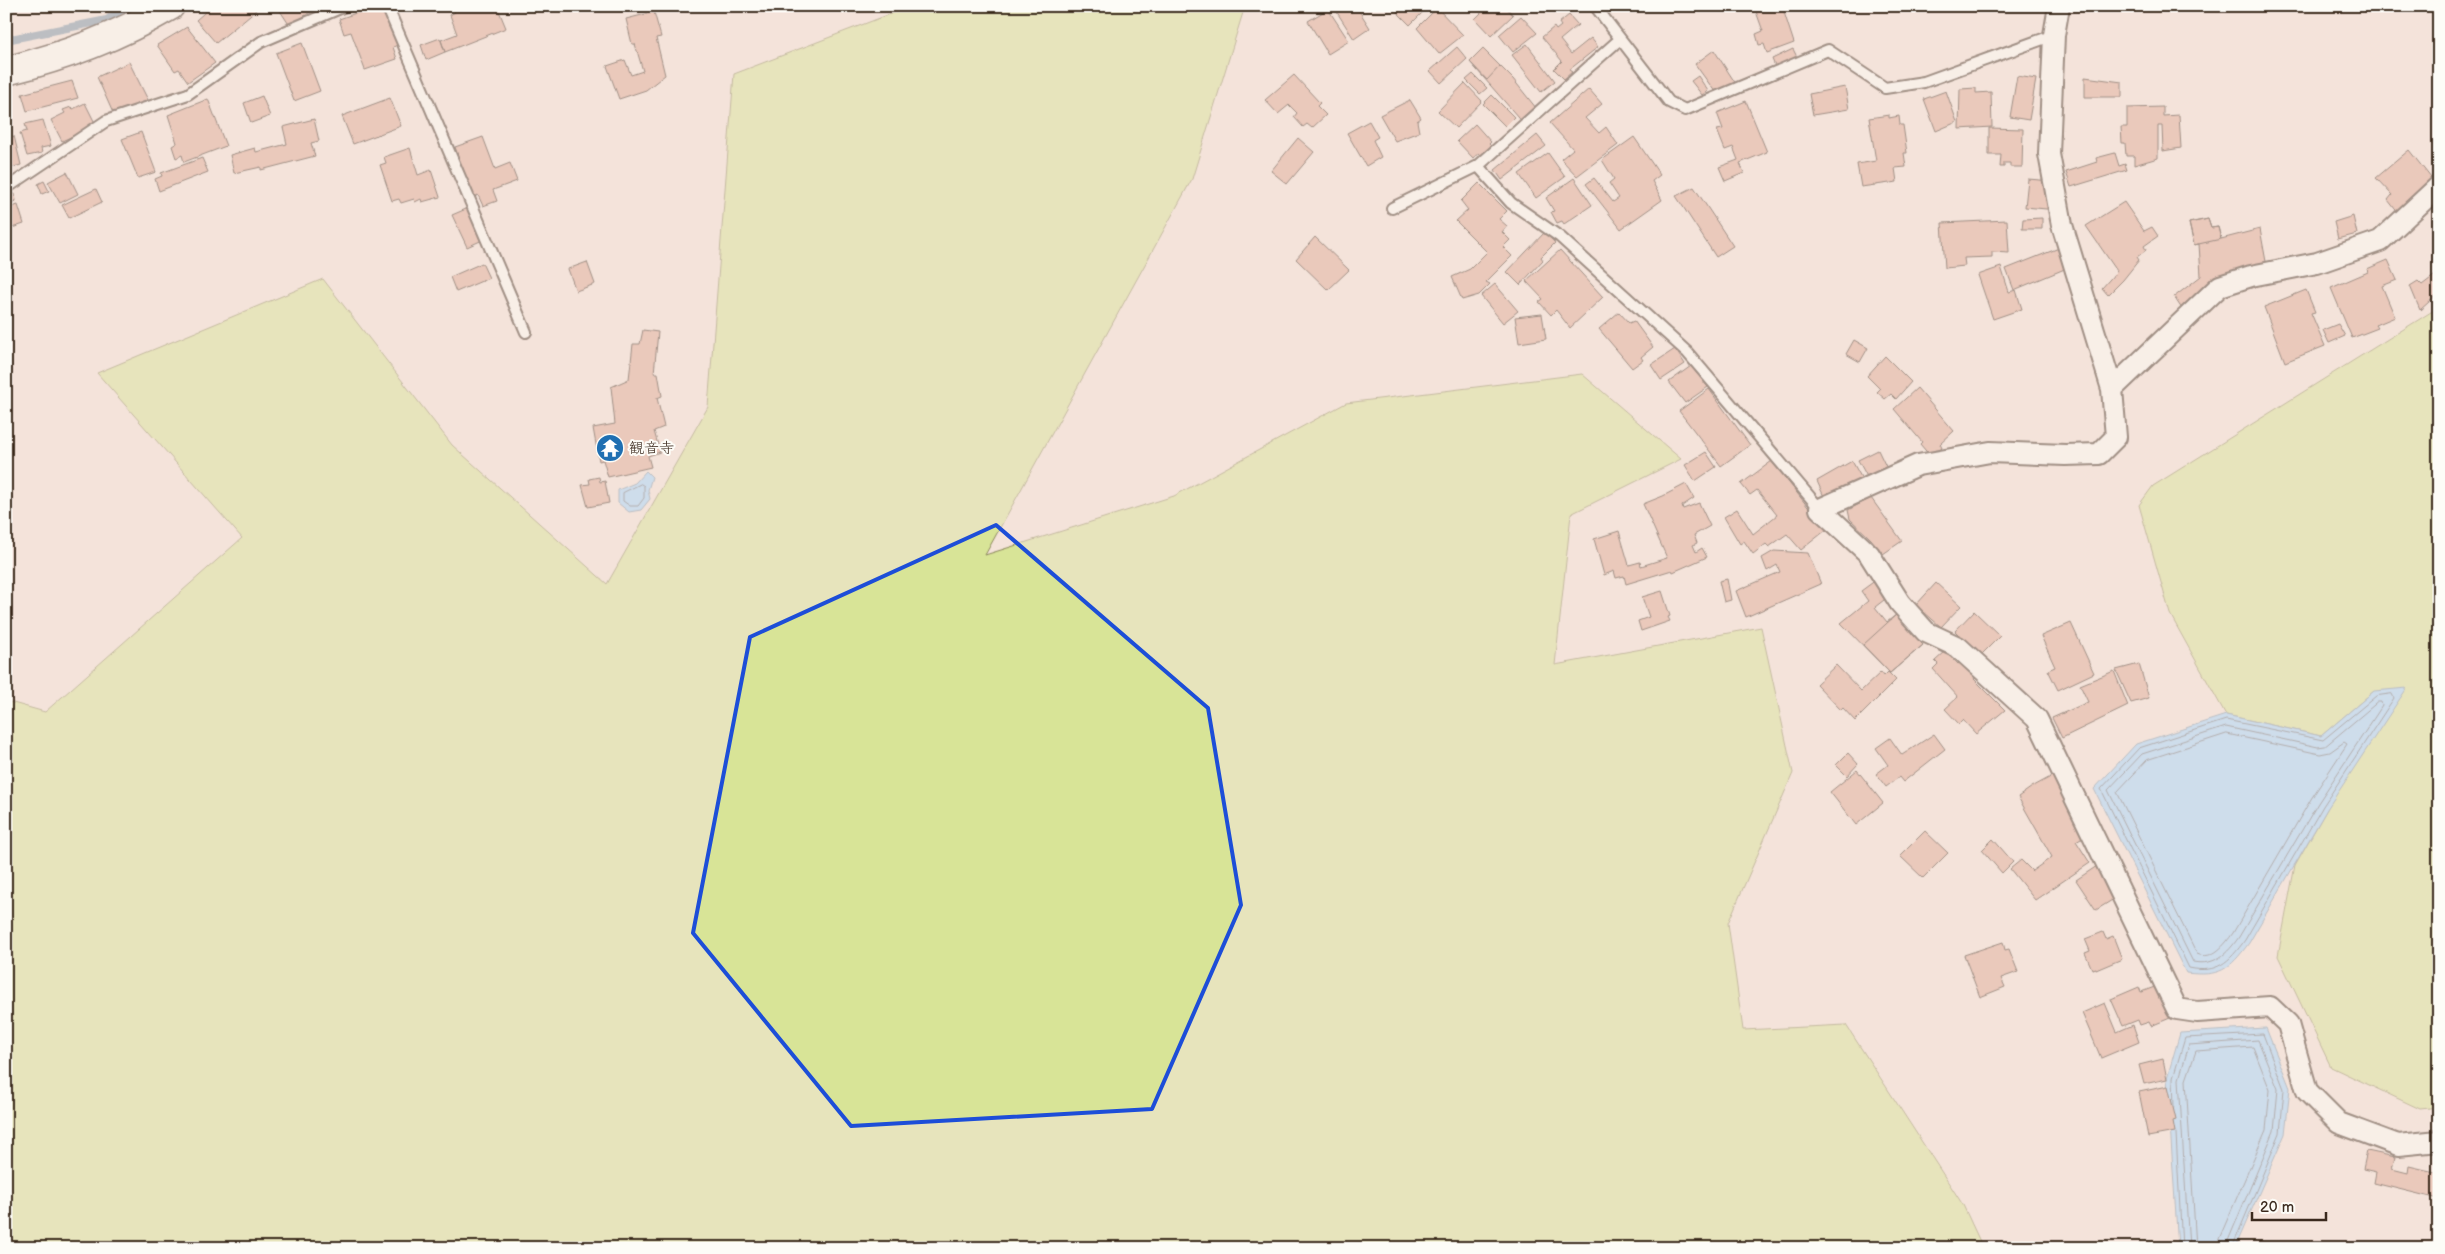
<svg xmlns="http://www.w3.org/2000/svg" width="2445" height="1254" font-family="'Balsamiq Sans','Klee One',sans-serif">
  <rect width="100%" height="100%" fill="#f4e3da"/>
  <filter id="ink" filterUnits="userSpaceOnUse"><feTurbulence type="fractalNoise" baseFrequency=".02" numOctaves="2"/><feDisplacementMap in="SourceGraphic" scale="10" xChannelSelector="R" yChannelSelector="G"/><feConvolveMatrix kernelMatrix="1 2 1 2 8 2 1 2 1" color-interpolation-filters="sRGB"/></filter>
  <g filter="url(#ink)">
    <!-- green -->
    <path fill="#d8e497" stroke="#8a875a" d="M911,6H1245L1192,179L985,555L1174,496L1346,403L1582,374L1681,459L1571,514L1555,665L1761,627L1793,773L1728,923L1743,1030L1846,1025L1963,1205L1983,1248H88L89,1243L6,1248V701L45,712L242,538L97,373L323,279L452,445L607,584L708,407L734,74Z
      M2439,307V1107L2420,1109L2331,1067L2278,956L2295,865L2327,809L2374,691L2321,736L2226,715L2170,614L2139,505L2153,486Z"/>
    <!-- water -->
    <path fill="#a1d4fe" stroke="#7890a4" d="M646,471L652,477L648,490L650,499L641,510L629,512L618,503V490L635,483Z
      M2407,688L2327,809L2249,943C2229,970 2220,977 2186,973L2094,789L2136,744L2226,715L2321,736L2374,691Z
      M2266,1028L2290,1088L2285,1134L2235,1248H2178L2167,1078L2180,1033Z"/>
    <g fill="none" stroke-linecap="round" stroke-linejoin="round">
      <!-- shore -->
      <path stroke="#646e78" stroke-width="1" d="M641,484L644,486V498L638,506H630L623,501V493Z
        M2392,694L2394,698L2323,806L2245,940C2229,962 2217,974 2189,968L2101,789L2139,748L2226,720L2323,740L2376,696Z
        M2378,702H2381L2382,706L2318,803L2239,937C2227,954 2215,966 2193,962L2108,790L2142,754L2226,727L2318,747L2325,746Z
        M2227,734L2320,754L2330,752L2344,742L2347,744L2311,799L2233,933C2225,944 2213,961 2197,954L2117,792L2147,760Z
        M2174,1107L2173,1078L2185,1038L2263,1034L2284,1089L2280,1133L2232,1248
        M2176,1133L2182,1248
        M2189,1248L2179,1079L2189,1045L2258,1040L2278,1089L2274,1131L2225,1248
        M2196,1248L2186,1080L2196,1051L2253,1047L2270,1090L2266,1130L2219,1239L2218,1248"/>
      <!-- stream -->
      <path stroke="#7890a4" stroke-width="8" d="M6,40L107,20L126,6"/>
    </g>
    <!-- building -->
    <path fill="#dea895" stroke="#3b2a1e" d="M212,6H252L256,10L216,43L196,20Z
      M277,6H310L313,10L290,26Z
      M376,6H386L400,44L393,47L397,59L365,70L351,32L344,34L339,19Z
      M452,6H497L506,28L445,52L441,40L457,34L450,15L455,12Z
      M1333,6H1356L1370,28L1354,39Z
      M1391,6H1429L1410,25Z
      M1488,6H1505L1513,15L1491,36L1475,19Z
      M1754,6H1782L1794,43L1767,53L1764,44L1759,45L1756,34L1763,31Z
      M1437,8L1463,35L1439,54L1417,28Z
      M1328,9L1349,41L1328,54L1308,21Z
      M654,12L661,37L656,38L665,75L646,90L619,99L607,66L625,60L631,75L643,71L635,44H632L626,19Z
      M1569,15L1578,25L1560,40L1571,54L1591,38L1598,47L1569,70L1572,72L1564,79L1554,69L1562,61L1542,37L1554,27L1556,30L1561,26L1559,23Z
      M1521,16L1537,33L1513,52L1499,35Z
      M187,27L215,63L188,82L179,69L175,71L157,45Z
      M440,38L445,52L426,60L421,45Z
      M302,43L320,91L294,101L276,53Z
      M1527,44L1555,81L1541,92L1512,55Z
      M1457,47L1467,59L1441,83L1430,71Z
      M1483,49L1500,66L1487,80L1470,62Z
      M1483,49L1513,79L1540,113L1525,125L1470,62Z
      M1793,49L1800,63L1778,74L1772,59Z
      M1714,50L1736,84L1718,96L1695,64Z
      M129,62L149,102L113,113L97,77Z
      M1473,74L1487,88L1480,94L1466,80Z
      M1294,75L1320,103L1317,106L1326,115L1312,128L1307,124L1303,127L1294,117L1297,113L1289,105L1278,114L1265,100Z
      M1698,76L1708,91L1702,95L1691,81Z
      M2017,76L2036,79L2029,120L2010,117Z
      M2085,77L2122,82V97H2085Z
      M72,81L78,98L27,111L22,94Z
      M1465,83L1482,101L1456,128L1438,111Z
      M1845,87L1849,109L1813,115L1809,94Z
      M1976,88V93L1991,92L1992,127L1959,129L1960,89Z
      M1589,89L1602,104L1585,118L1599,133L1606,127L1618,145L1577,176L1561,159L1573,149L1550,123Z
      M1946,91L1957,122L1936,131L1924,99Z
      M1492,95L1514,117L1505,126L1483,104Z
      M262,96L270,116L251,123L244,103Z
      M390,98L401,126L353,144L342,116Z
      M208,99L226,146L184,162L182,155L176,158L172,146L177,143L168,115Z
      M1410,100L1421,118L1417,121L1419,132L1395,141L1380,115Z
      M1746,101L1767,152L1740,163L1744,173L1725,181L1719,167L1738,160L1733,147L1725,150L1717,130L1723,129L1717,113Z
      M85,103L96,125L62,141L51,120L65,113L63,110L71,107L73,109Z
      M2163,107V116L2179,115L2181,148L2163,151L2162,126H2158V158L2134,165V156H2126L2125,143H2122L2121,127H2127V108Z
      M1889,115V118L1899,116L1900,125H1903L1907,153H1904L1906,167L1895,168L1897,182L1861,187L1857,164L1876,161L1869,118Z
      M314,119L319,141L311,143L315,156L261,170V167L234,173L230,155L255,148L256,152L287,144L283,127Z
      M43,120L51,146L41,148L42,153L27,156L20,133L27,131L25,124Z
      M1369,121L1378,137L1373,140L1381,157L1366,166L1347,133Z
      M1475,124L1491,142L1489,144L1494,149L1483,158L1479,153L1473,158L1457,141Z
      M1989,128L2023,129L2022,167H2010V163H2004V167H2000L2001,155H1989Z
      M141,132L156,172L138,178L122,139Z
      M1537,135L1546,146L1502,180L1495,170Z
      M14,136L21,165L6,169V138Z
      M483,137L495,169L510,163L517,181L493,190L497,201L483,206L478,195L473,198L455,147Z
      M1634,137L1660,175L1652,181L1662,200L1621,229L1586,184L1594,178L1613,202L1619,198L1609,183L1614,179L1602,160Z
      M1298,138L1314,152L1287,184L1271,171Z
      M410,148L418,175L431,170L440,197L422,202L421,199L415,202L414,199L401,203L399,199L392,201L380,165L386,163L384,157Z
      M2409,150L2435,183L2399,214L2388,200L2392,195L2376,178Z
      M1548,153L1565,177L1536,198L1519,174Z
      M2115,153L2119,166L2125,164L2127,170L2071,187L2066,172L2097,162L2096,158Z
      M202,158L208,172L159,191L155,179L162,176L161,173Z
      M67,172L78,194L60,203L48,182Z
      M1574,178L1592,205L1564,224L1562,221L1557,223L1551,212L1554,211L1546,198Z
      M2028,179L2052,181L2057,210L2025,207Z
      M44,181L49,191L42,194L38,184Z
      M1479,183L1507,211L1499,219L1507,226L1502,232L1510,240L1503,247L1512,256L1486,282L1490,284L1479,295L1462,300L1452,277L1470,269L1487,252L1456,221L1468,210L1461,201Z
      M1694,187L1733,246L1716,257L1676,196Z
      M96,189L102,202L69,218L62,205Z
      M6,194H15L16,201L6,204Z
      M2124,202L2144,231L2152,227L2158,236L2144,246L2146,250L2137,257L2139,260L2123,280L2108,295L2102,288L2117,271L2086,226Z
      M18,205L24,224L6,230V209Z
      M473,206L487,238L467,247L452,215Z
      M2353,216L2357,234L2338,239L2334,222Z
      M2042,218V229H2022L2023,219Z
      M2208,219L2211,228L2218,227L2221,239L2260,229L2267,267L2182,309L2174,297L2201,276L2199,244L2194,245L2189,223Z
      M2208,219L2211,228L2218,227L2221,239L2194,245L2189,223Z
      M2007,220L2009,253L1992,252V257L1964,258L1965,266L1945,268L1942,223Z
      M1545,232L1555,243L1541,257L1543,260L1520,285L1507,272Z
      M1315,237L1349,270L1328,290L1296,259Z
      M2059,248L2067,268L2014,290L2006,269Z
      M1560,250L1603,297L1570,328L1556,310L1551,315L1539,302L1543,299L1526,281Z
      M2388,260L2397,280L2382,286L2395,317L2376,325L2378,328L2352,338L2331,288L2368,272L2367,269Z
      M587,262L595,284L576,291L568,269Z
      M482,263L489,278L456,292L450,277Z
      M2001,267L2009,292L2016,290L2022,309L1993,319L1978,275Z
      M2439,272V293L2420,310L2410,286L2418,281L2422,285Z
      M1495,284L1518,311L1503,323L1481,296Z
      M2306,290L2315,312L2311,313L2325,346L2285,362L2264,307Z
      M1619,312L1629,323L1634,321L1653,347L1641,357L1643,360L1632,368L1599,329Z
      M1542,314L1546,339L1519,343L1515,317Z
      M2338,324L2345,336L2329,343L2323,330Z
      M643,330L658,332L654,373H658L662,396L657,398L664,427L654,431L660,452L648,456L651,467L608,477L603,460L599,461L593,428L615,424L611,387L629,379L633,344H640Z
      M1854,340L1868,348L1860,362L1846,354Z
      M1675,349L1685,364L1661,380L1651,365Z
      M1885,356L1911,382L1896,399L1891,394L1885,399L1877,392L1880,389L1867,376Z
      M1691,366L1708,387L1685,403L1669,382Z
      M1917,388L1954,431L1940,444L1942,448L1931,457L1920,444L1922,442L1894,409Z
      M1709,389L1750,445L1721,466L1679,411Z
      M1878,450L1890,475L1871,484L1858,460Z
      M1706,452L1716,467L1695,481L1685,465Z
      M1772,461L1826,530L1801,550L1787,534L1769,547L1766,544L1753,554L1744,541L1740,544L1724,517L1737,509L1753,534L1777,515L1757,490L1750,495L1741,484Z
      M1852,461L1862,479L1826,501L1817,481Z
      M599,477L600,482L605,481L609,503L588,507L582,485L590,484L589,479Z
      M1686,484L1694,498L1682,506L1683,509L1699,503L1710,526L1694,535L1697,543L1693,545L1696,552L1702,548L1707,557L1673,572L1672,570L1626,584L1624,576L1616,578L1614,571L1604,575L1594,539L1619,531L1629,565L1640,562L1641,566L1667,558L1643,504L1663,496Z
      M1871,498L1902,541L1883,554L1871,539L1850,519L1848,510Z
      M1774,551L1808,553L1821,584L1746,617L1736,591L1780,572L1777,565L1767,571L1762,558Z
      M1880,577L1893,593L1875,607L1887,622L1897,614L1923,645L1890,673L1841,623L1868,601L1861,591Z
      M1727,579L1731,600L1724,602L1719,581Z
      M1936,583L1961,606L1941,627L1916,605Z
      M1662,591L1670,616L1668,617L1670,621L1641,631L1638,621L1649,617L1642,597Z
      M1974,611L2000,636L1980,656L1955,631Z
      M1897,614L1923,645L1890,673L1863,645Z
      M2071,623L2094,673L2058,690L2048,670L2055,667L2041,636Z
      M1946,651L1958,664L1963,660L1977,675L1974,679L2005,710L1976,734L1963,720L1959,724L1945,709L1958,697L1933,669L1938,664L1935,661Z
      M2139,664L2149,698L2131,703L2116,670Z
      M1836,665L1861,691L1881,672L1884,676L1888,672L1896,680L1855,721L1843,708L1841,710L1816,684Z
      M2114,671L2128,706L2062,738L2052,718L2088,702L2080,685Z
      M1934,734L1945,749L1903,782L1899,777L1886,787L1876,774L1888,765L1876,748L1890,738L1902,755Z
      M1848,753L1858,764L1847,776L1836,765Z
      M1857,770L1883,803L1856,825L1830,792Z
      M2058,773L2086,835L2076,841L2090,863L2035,900L2010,869L2021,860L2032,871L2052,857L2018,797L2032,787Z
      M1925,831L1948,853L1923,878L1900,856Z
      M1993,839L2013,862L2002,873L1982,850Z
      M2097,866L2117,897L2096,910L2076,880Z
      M2103,932L2106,939L2113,936L2122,959L2096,970V968L2092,969L2085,953L2090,951L2085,939Z
      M2003,942L2005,950L2009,949L2018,972L2001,978L2005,987L1980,997L1964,955Z
      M2160,985L2170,1018L2151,1026L2149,1022L2140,1025L2138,1020L2123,1026L2111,999L2139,987L2141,992Z
      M2105,1003L2117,1032L2133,1025L2139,1042L2101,1058L2082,1013Z
      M2163,1059L2167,1079L2144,1084L2139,1065Z
      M2168,1086L2176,1120L2173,1121L2175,1132L2148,1137L2139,1092Z
      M2367,1151L2395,1157L2392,1169L2408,1173L2409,1166L2439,1173V1199L2374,1183L2376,1172L2363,1169Z"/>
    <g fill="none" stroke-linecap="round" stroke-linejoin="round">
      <defs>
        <path id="service" d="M387,6L526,332
          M1595,6L1669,102L1685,110L1828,50L1885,88L1924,82L2054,35
          M1478,166L1511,203L1560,237L1687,352L1820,509
          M6,186L11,185L106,121L188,94L261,42L345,6
          M1392,208L1478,166L1620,39"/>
        <path id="minor" d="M2059,6L2054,35L2049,154L2062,225L2112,389L2116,437L2099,454L2065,455L1990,452L1918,465L1820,509L1869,554L1900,603L1926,632L1958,647L2037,719L2177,1009L2197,1012L2270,1007L2288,1024L2307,1091L2339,1123L2398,1145L2439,1141
          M2112,389L2220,286L2251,276L2317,263L2380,241L2439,186"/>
        <path id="secondary" d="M6,71C66,56 117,37 170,6"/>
      </defs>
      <!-- service casing -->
      <use href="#service" stroke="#3b2a1e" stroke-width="14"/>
      <!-- minor casing -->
      <use href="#minor" stroke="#3b2a1e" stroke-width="24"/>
      <!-- secondary casing -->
      <use href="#secondary" stroke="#3b2a1e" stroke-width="31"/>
      <!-- service -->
      <use href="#service" stroke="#fdfcf7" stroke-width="10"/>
      <!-- minor -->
      <use href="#minor" stroke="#fdfcf7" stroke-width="20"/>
      <!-- secondary -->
      <use href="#secondary" stroke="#fdfcf7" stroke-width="28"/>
    </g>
  </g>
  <!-- marked area -->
  <path d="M0 0H2445V1254H0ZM996,525L1208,708L1241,905L1152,1109L851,1126L693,933L750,637Z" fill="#f4e3da" fill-opacity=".55" fill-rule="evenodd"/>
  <path fill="none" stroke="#1d4ed8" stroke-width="4" stroke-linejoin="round" d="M996,525L1208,708L1241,905L1152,1109L851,1126L693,933L750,637Z"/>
  <!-- icons -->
  <defs>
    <symbol id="temple-disc" viewBox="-11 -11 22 22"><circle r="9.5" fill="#1f6fb2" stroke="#fdfcf7"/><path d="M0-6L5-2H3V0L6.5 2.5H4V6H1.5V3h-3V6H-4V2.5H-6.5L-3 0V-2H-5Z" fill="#fff"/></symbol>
  </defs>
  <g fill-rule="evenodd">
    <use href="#temple-disc" x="594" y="432" width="32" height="32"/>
  </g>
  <g text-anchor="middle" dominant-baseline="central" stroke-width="4" stroke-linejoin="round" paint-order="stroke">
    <!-- poi labels -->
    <g font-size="15" fill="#3b2a1e" stroke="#fdfcf7" text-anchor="start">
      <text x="629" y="448">観音寺</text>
    </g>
  </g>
  <!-- margin -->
  <rect width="2445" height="1254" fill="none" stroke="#fdfcf7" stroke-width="25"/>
  <rect x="12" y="12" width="2420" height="1229" fill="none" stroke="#3b2a1e" stroke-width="2" filter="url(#ink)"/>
  <!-- scale -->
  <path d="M2252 1212v8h74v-8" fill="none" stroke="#3b2a1e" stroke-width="2.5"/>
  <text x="2260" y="1212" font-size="15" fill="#3b2a1e" stroke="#fdfcf7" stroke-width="4" paint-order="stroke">20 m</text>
</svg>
